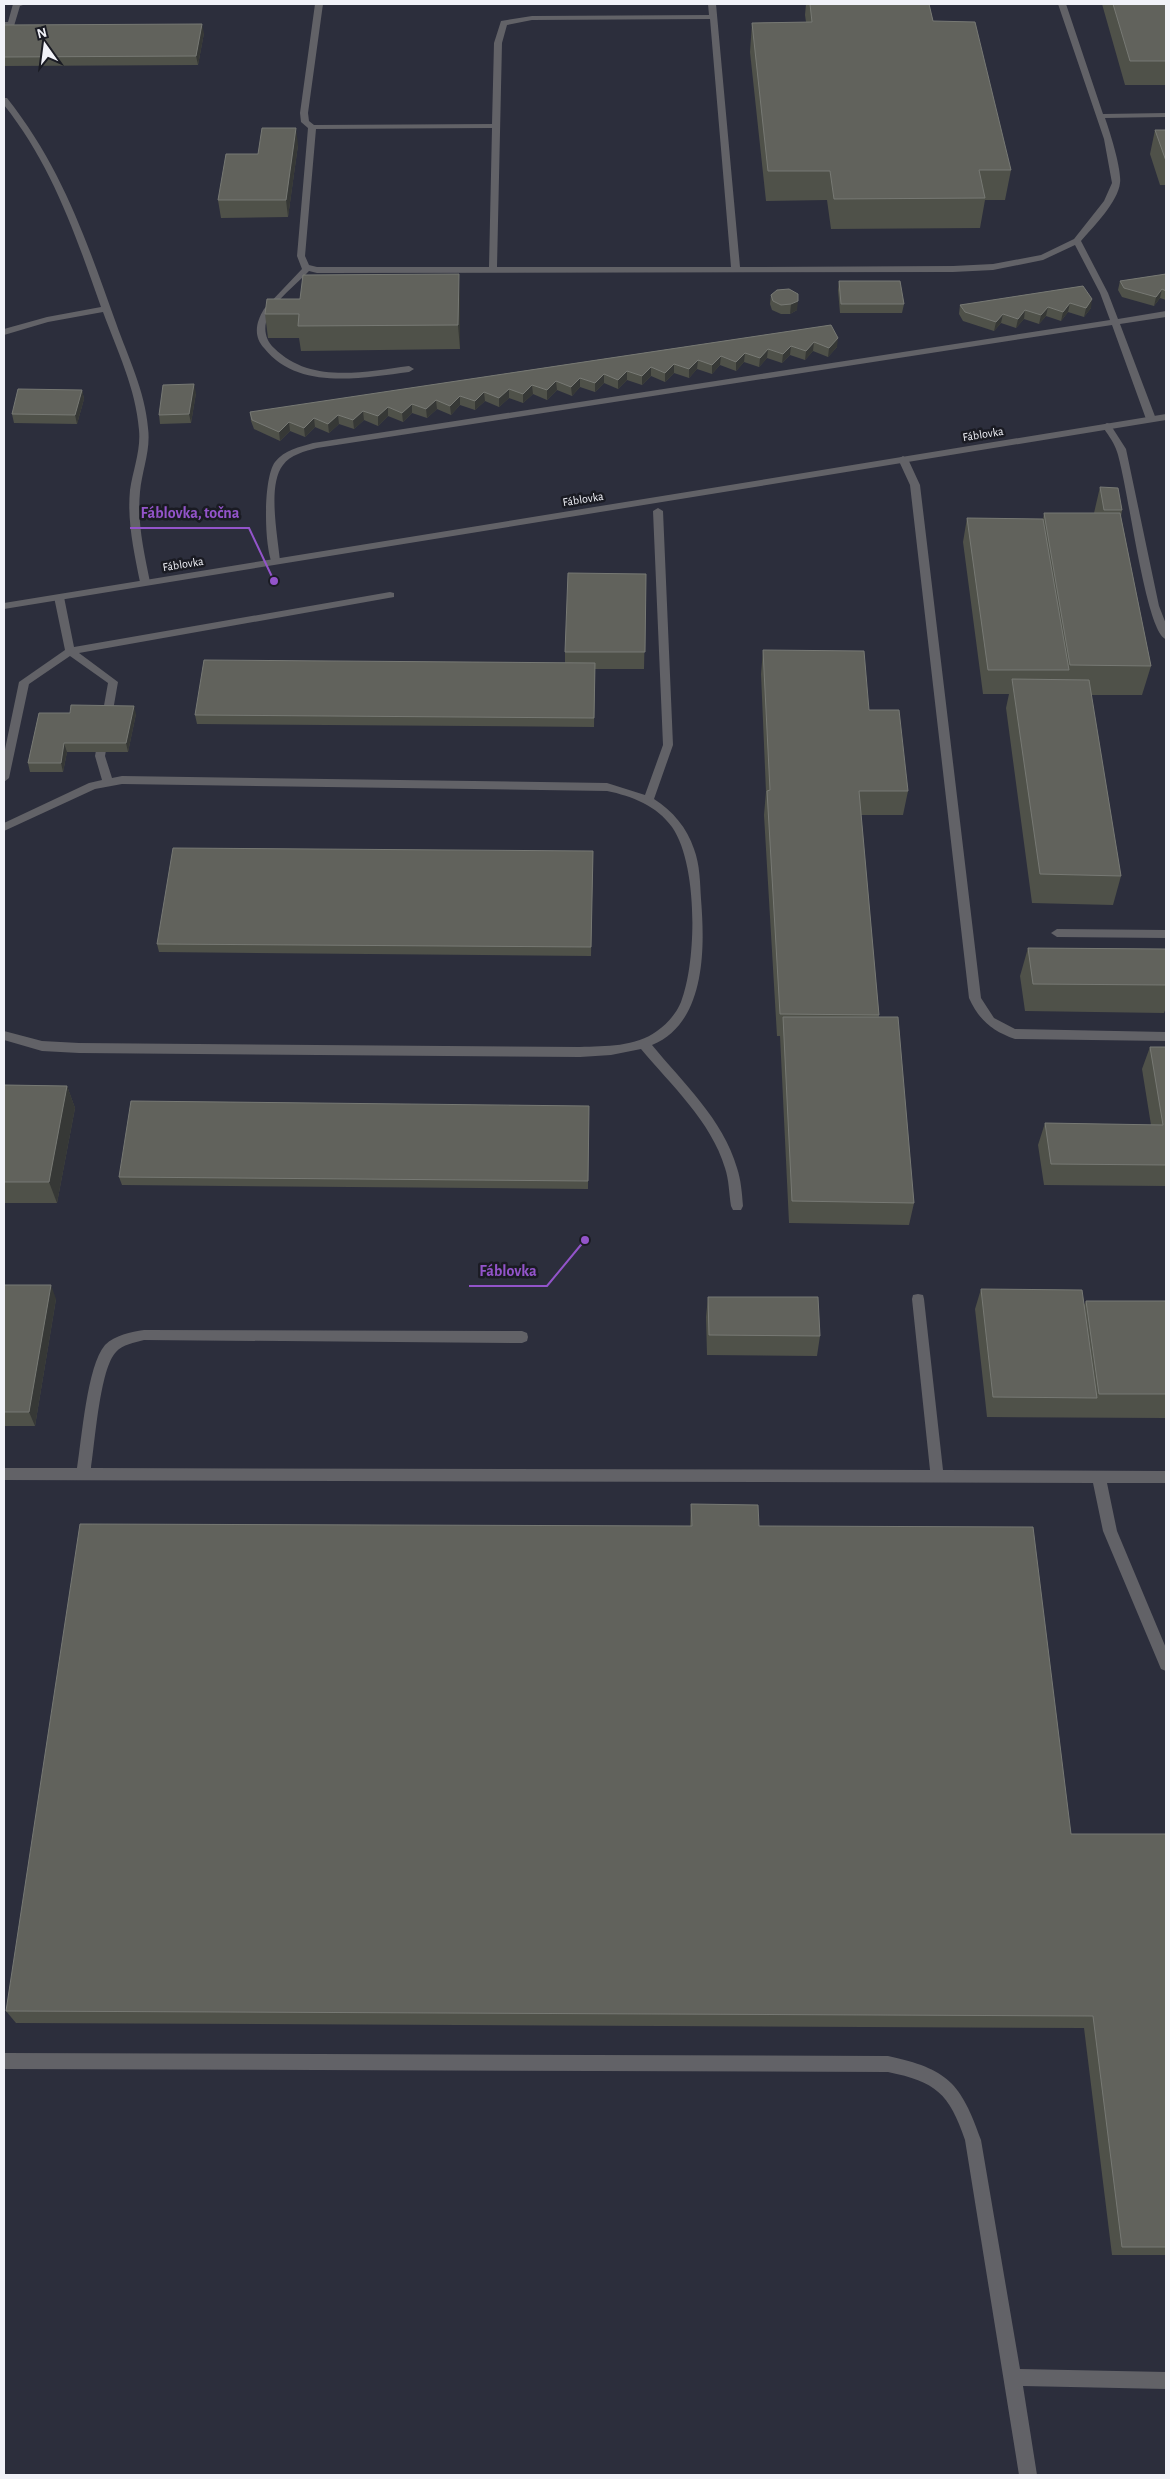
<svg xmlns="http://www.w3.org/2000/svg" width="1170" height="2479" font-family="'Alegreya Sans',sans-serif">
  <rect width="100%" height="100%" fill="#23242d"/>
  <!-- built -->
  <path fill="#2c2e3c" d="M4,4H1166V2475H4Z"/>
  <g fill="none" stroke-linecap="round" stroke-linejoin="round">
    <!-- service -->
    <path fill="#626267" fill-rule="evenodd" d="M13,4H26L20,6L14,26H4V22H8Z
      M315,4H323L308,113L309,121L314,125L492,124L494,43L501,21L532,16L709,15L708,4H716L740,267L953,266L993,264L1041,255L1074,239L1104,201L1112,183L1104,139L1058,4H1066L1103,114L1166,113V117L1105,118C1110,132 1122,170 1120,183C1118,202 1093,227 1081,241L1108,293L1118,319L1166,311V317L1120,324L1156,419L1151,422L1146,419L1112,325L317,448C305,451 290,455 283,465C267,485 278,537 280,561L278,563H272C264,545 263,478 275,462C284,450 300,447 313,443L1110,320L1100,293L1075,245L1043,260L993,270L953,272L317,273L309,271C296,285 276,299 268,317C263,327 265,340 274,348C310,384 363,372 409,366L414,369L409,372C361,378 298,391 264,348C253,336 256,322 264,309L302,269L297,256L308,128L301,122L300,113ZM710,19L731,267H497L502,43L507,25L532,20ZM492,128L489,267H317L309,265L305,256L316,129Z
      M4,98H7C63,169 86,240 116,323C128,357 145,391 148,428C151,450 142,470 140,492C137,522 144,552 150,582L149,584H141L140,582C134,552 127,521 130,490C133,470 141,450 139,430C136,389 117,350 103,312L48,322L4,335V329L47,317L101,307C76,236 52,165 4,105Z
      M1107,423L1110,424L1126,449L1159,606L1166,624V639C1145,633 1127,476 1116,449C1113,441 1107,433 1102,426Z
      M903,456L908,459L920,485L981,998L994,1018L1015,1029L1166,1032V1041L1015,1039C992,1031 979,1020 969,998L910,485L898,459Z
      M658,508L663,511L673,745L654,799C673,811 687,828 694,849C700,865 700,882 701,899C705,948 706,1023 652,1045C683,1083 723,1119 737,1168C741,1180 742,1193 743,1206L741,1210H733L731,1206C729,1193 729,1180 725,1168C711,1121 671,1085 641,1049L611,1055L580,1057L79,1053L42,1051L4,1040V1031L42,1041L79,1043L580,1047C605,1046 636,1047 657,1031C667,1024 676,1014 681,1002C697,961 698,864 672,827C657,806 632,796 607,791L122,784L95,789L4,831V823L89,783L102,780L95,756L108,683L70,656L29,684L9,778L4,782V754L19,682L65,650L54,597L55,595H63L64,597L74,647L390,592L394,593V597L79,653L118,682L105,756L112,778L122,776L607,783L645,795L663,745L653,511Z
      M1057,929L1166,930V938L1057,937L1051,933Z
      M918,1294L923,1295L924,1299L943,1470L1166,1471V1483H1107L1117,1531L1166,1648V1671L1161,1669L1103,1531L1093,1483L4,1480V1468H77C82,1438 87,1366 105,1345C115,1335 131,1332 144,1330L522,1331L527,1333L528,1337L527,1341L522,1343L144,1340C134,1343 123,1344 116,1352C100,1368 95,1443 91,1468L930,1470L912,1299L913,1295Z
      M4,2053L888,2056C948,2069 961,2083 981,2140L1020,2369L1166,2372V2389L1023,2386L1037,2475H1019L965,2140C949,2093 936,2082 888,2072L4,2069Z"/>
    <!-- minor -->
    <path fill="#626267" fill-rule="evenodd" d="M1166,414V420L4,609V603Z"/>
  </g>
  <!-- wall -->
  <path fill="#4f5149" d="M806,4H929L933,21L1011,170L1005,200H985L980,228L831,229L827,200L766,201L750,52L752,23L806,22L805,15Z
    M1102,4H1166V85H1125Z
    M4,25L204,33L198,65L4,66Z
    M1155,130H1166V185H1160L1150,154Z
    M298,145L288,217L221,218L218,200Z
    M1166,274V300L1160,298L1154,306L1122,297L1118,290L1120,281Z
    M839,281L904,304L902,313H840L838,290Z
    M1083,286L1091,308L1084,317L1068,312L1061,321L1046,316L1039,324L1024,319L1016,328L1001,323L994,331L963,321L959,314L960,305Z
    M777,290L797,310L790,314H781L772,310L770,304L771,295Z
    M460,298V349L301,351L299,338H268L265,314Z
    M831,325L837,347L828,357L813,351L805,360L790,355L782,363L767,358L759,367L744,362L736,371L720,365L712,374L697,369L689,378L674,373L665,382L651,376L642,385L627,380L618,389L604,383L595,392L580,387L572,396L557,390L547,400L533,394L523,403L509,398L499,407L485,401L475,410L460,405L451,415L437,409L427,418L412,413L403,422L388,416L378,426L364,420L354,429L339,424L329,433L315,427L305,437L290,431L280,441L254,429L251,421L250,412Z
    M82,390L84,399L77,424L14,423L12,414Z
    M196,393L191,423L160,424L159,415Z
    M1100,487L1122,510L1121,517L1151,666L1142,695H1091L1121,876L1113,905L1032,903L1006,708L1009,694H983L963,542L967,518L1043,519L1044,513H1094Z
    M646,574L644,669H595L594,727L197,724L195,715L565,663V652Z
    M763,650L869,710L908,791L903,815H861L879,1017L914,1203L909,1225L789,1223L780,1036H777L764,815L766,792L761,674Z
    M39,713L136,714L128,752H67L63,772H30L28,763Z
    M593,851L591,956L159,952L157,944Z
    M1028,948L1166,949V1008L1164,1013L1025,1011L1020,976Z
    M1150,1047H1166V1184L1165,1186L1044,1185L1038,1145L1045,1123L1151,1125L1142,1069Z
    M4,1085L67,1086L75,1108L57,1203H4Z
    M589,1106L588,1189L122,1185L119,1177Z
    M4,1285L56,1299L35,1426H4Z
    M981,1289L1084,1305L1086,1301H1166V1418L987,1417L975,1309Z
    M708,1297L820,1336L817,1356L707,1355L706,1317Z
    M691,1504L759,1526L1071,1834H1166V2255H1112L1084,2028L16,2023L6,2011L690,1526Z"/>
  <!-- shaded-wall -->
  <path fill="#363836" d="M202,24L204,33L198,65L196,56Z
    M296,128L298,145L288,217L286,200Z
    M459,274L460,298V349L458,325Z
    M1162,289L1160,298L1154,306L1156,297Z
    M1092,299L1091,308L1084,317L1086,308Z
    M798,301L797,310L790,314L791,304Z
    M1070,303L1068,312L1061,321L1063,312Z
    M1048,307L1046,316L1039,324L1041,315Z
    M1025,310L1024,319L1016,328L1018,319Z
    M1003,314L1001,323L994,331L996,322Z
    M838,338L837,347L828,357L829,348Z
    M814,342L813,351L805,360L806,351Z
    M791,346L790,355L782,363L783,354Z
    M768,349L767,358L759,367L760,358Z
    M745,353L744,362L736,371V362Z
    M721,356L720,365L712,374V365Z
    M698,360L697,369L689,378V369Z
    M674,364V373L665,382V373Z
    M651,367V376L642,385V376Z
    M627,371V380L618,389V380Z
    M604,374V383L595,392V383Z
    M580,378V387L572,396L571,387Z
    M556,381L557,390L547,400V390Z
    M194,384L196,393L191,423L189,414Z
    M532,385L533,394L523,403V394Z
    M509,389V398L499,407V398Z
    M82,390L84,399L77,424L75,415Z
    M484,392L485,401L475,410V401Z
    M460,396V405L451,415L450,406Z
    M436,400L437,409L427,418L426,409Z
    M412,404V413L403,422L402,413Z
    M388,407V416L378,426V416Z
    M363,411L364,420L354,429L353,420Z
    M338,415L339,424L329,433L328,424Z
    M314,418L315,427L305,437L304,428Z
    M289,422L290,431L280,441L279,432Z
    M134,706L136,714L128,752L126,743Z
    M64,743L67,752L63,772L61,763Z
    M67,1086L75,1108L57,1203L49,1182Z
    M51,1285L56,1299L35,1426L29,1412Z"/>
  <!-- building -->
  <path fill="#61625c" stroke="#777974" d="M810,4H929L933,21L975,22L1011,170H979L985,198L834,199L830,171H768L752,23L812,22Z
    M1113,4H1166V61H1130Z
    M202,24L196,56L4,57V25Z
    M262,128H296L286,200H218L226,154H258Z
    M1155,130H1166V161Z
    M459,274L458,325L298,326L299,314H265L267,299H300L303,275Z
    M1166,274V291L1162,289L1156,297L1124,288L1120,281Z
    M839,281H900L904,304H841Z
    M1083,286L1092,299L1086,308L1070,303L1063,312L1048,307L1041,315L1025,310L1018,319L1003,314L996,322L965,312L960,305Z
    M789,289L798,294V301L791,304L781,305L773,301L771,295L777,290Z
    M831,325L838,338L829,348L814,342L806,351L791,346L783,354L768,349L760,358L745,353L736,362L721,356L712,365L698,360L689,369L674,364L665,373L651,367L642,376L627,371L618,380L604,374L595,383L580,378L571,387L556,381L547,390L532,385L523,394L509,389L499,398L484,392L475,401L460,396L450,406L436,400L426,409L412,404L402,413L388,407L378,416L363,411L353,420L338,415L328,424L314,418L304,428L289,422L279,432L252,420L250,412Z
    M194,384L189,414L159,415L163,385Z
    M18,389L82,390L75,415L12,414Z
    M1100,487L1118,488L1122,510H1104Z
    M1044,513H1120L1151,666L1070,665Z
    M967,518L1043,519L1069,670H988Z
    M568,573L646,574L645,652H565Z
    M763,650L864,651L869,710H899L908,791H859L879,1015L780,1014L767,791L770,790Z
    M204,660L595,663L594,718L195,715Z
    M1012,679L1089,680L1121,876L1040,874Z
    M71,705L134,706L126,743H64L61,763H28L39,713H70Z
    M173,848L593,851L591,947L157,944Z
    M1028,948L1166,949V985L1033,984Z
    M783,1017H898L914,1203L792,1201Z
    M1150,1047H1166V1165L1051,1164L1045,1123L1163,1125Z
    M4,1085L67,1086L49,1182H4Z
    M131,1101L589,1106L588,1181L119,1177Z
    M4,1285H51L29,1412H4Z
    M981,1289L1082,1290L1097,1398L993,1397Z
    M708,1297H818L820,1336L709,1335Z
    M1086,1301H1166V1394H1099Z
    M691,1504L758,1505L759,1526L1033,1527L1071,1834H1166V2247H1122L1093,2016L6,2011L80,1524L692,1526Z"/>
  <g text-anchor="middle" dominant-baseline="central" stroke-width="5" stroke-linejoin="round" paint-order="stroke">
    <!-- far-street labels -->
    <g font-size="12" fill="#f1f2f8" stroke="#1a1b23">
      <text transform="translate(983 434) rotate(-9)">Fáblovka</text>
      <text transform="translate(583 499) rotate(-9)">Fáblovka</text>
      <text transform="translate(183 564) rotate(-9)">Fáblovka</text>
    </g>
  </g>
  <!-- callouts -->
  <path fill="none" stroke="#9354ca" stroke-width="2" d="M274 581L249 528H130M585 1240L547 1286H469"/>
  <g fill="#9354ca" stroke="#1a1b23" stroke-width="2">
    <circle cx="274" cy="581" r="5"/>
    <circle cx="585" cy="1240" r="5"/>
  </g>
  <g font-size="16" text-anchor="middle" font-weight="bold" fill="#9354ca" stroke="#1a1b23" stroke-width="5" stroke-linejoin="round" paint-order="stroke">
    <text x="190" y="518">Fáblovka, točna</text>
    <text x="508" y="1276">Fáblovka</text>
  </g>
  <!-- border -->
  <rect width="1170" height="2479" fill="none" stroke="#f1f2f8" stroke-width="10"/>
  <!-- north arrow -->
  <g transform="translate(45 45) rotate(346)" stroke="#1a1b23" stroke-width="4" paint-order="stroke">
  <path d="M0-4L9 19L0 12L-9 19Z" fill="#f1f2f8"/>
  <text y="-8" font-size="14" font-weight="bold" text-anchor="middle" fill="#f1f2f8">N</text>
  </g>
</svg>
